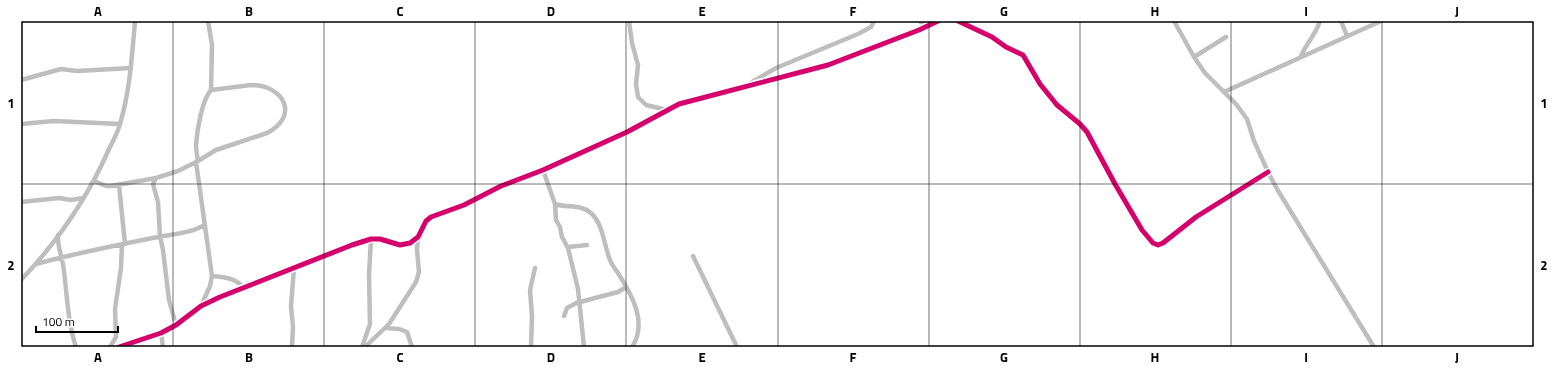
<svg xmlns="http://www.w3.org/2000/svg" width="1555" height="368" font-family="'Titillium Web',sans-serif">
  <rect width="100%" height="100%" fill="#fff"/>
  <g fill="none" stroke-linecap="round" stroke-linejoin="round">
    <!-- minor -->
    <path stroke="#bebebe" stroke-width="4.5" d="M629,21L632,43L638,65L636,84L638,97L646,105L667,110
      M919,21L929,26
      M958,21L992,37L1006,47L1023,55L1040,84L1057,105L1080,124L1087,132L1115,184L1142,230L1153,243L1158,245L1163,243L1196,217L1268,172
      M1174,21L1194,57L1205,73L1236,104L1247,119L1254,141L1268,172L1277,189L1374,347
      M1341,21L1347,36
      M1301,56C1306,44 1316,34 1320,21
      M1194,57L1226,37
      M21,80L61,69L77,71L131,68
      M747,85L776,68L858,34L871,27L874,21
      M1224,92L1381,21
      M21,124L54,121L120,124
      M198,161L216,150L267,133C300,116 284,85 251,85L211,90
      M543,170L555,204C567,208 581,204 591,213C603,224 604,245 610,260C612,265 615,269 618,273C632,295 648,323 632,347
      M94,181L106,186H111L156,178
      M119,185L125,244
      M21,202L59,198L71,200L83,198
      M555,204L556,220L560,227L562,237L568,248L578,289L584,347
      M58,235C57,246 63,259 64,271C67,296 68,323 76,347
      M568,247L587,245
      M693,256L737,347
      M36,264C76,253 117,245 158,237C174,234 191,233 205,225
      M212,276C224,277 235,278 243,287
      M21,280C57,242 88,197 109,149C113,141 118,132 120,124C130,91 132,55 135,21
      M580,302L618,292L626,287
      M201,306L210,286L212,276L196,162L198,161C197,156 196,150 196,145C197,130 202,100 211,90L212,45L208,21
      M564,316L567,308L580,301
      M176,325L169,300L163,250L160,236L158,202L153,184L156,178L178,171L196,162
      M386,328L399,329L407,332L412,347
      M161,333L163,347
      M110,347L116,337L115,309L121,268L122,245
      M119,347L161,333L176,325L201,306L220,297L352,245L371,239H380L400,245L410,243L418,237L426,221L431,217L464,205L501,186L543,170L627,132L679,104L828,65L919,30L938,21
      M292,347L293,327L291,306L294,268
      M362,347L370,324L369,275L371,239
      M365,347L389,324L416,282L419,272L417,250L418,237
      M531,347L532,316L530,290L535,268"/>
    <defs>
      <path id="cycleway" d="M958,21L992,37L1006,47L1023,55L1040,84L1057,105L1080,124L1087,132L1115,184L1142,230L1153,243L1158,245L1163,243L1196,217L1268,172
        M119,347L161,333L176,325L201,306L220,297L352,245L371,239H380L400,245L410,243L418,237L426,221L431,217L464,205L501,186L543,170L627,132L679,104L828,65L919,30L938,21"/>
    </defs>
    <!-- cycleway casing -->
    <use href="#cycleway" stroke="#fff" stroke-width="8"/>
    <!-- cycleway -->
    <use href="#cycleway" stroke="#d6006c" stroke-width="5"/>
  </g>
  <!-- grid -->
  <path fill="none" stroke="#000" stroke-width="1" stroke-opacity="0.55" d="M173,21V347M324,21V347M475,21V347M626,21V347M778,21V347M929,21V347M1080,21V347M1231,21V347M1382,21V347M21,184H1534"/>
  <!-- border -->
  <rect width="1555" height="368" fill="none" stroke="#ffffff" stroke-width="44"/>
  <!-- scale -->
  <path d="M36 326v6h82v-6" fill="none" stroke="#000000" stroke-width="2"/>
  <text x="42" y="326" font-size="12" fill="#000000" stroke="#ffffff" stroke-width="3" paint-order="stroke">100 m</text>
  <rect x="22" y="22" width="1511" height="324" fill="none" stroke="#000" stroke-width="1.5"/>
  <g font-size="13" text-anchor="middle" font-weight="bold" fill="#000">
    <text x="98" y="16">A</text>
    <text x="249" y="16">B</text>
    <text x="400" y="16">C</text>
    <text x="551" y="16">D</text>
    <text x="702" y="16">E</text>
    <text x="853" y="16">F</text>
    <text x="1004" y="16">G</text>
    <text x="1155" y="16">H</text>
    <text x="1306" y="16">I</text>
    <text x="1457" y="16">J</text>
    <text x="11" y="108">1</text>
    <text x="1544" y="108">1</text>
    <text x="11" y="270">2</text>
    <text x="1544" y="270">2</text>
    <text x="98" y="362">A</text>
    <text x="249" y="362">B</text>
    <text x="400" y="362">C</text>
    <text x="551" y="362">D</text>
    <text x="702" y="362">E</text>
    <text x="853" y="362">F</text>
    <text x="1004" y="362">G</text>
    <text x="1155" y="362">H</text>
    <text x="1306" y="362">I</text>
    <text x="1457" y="362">J</text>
  </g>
</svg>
